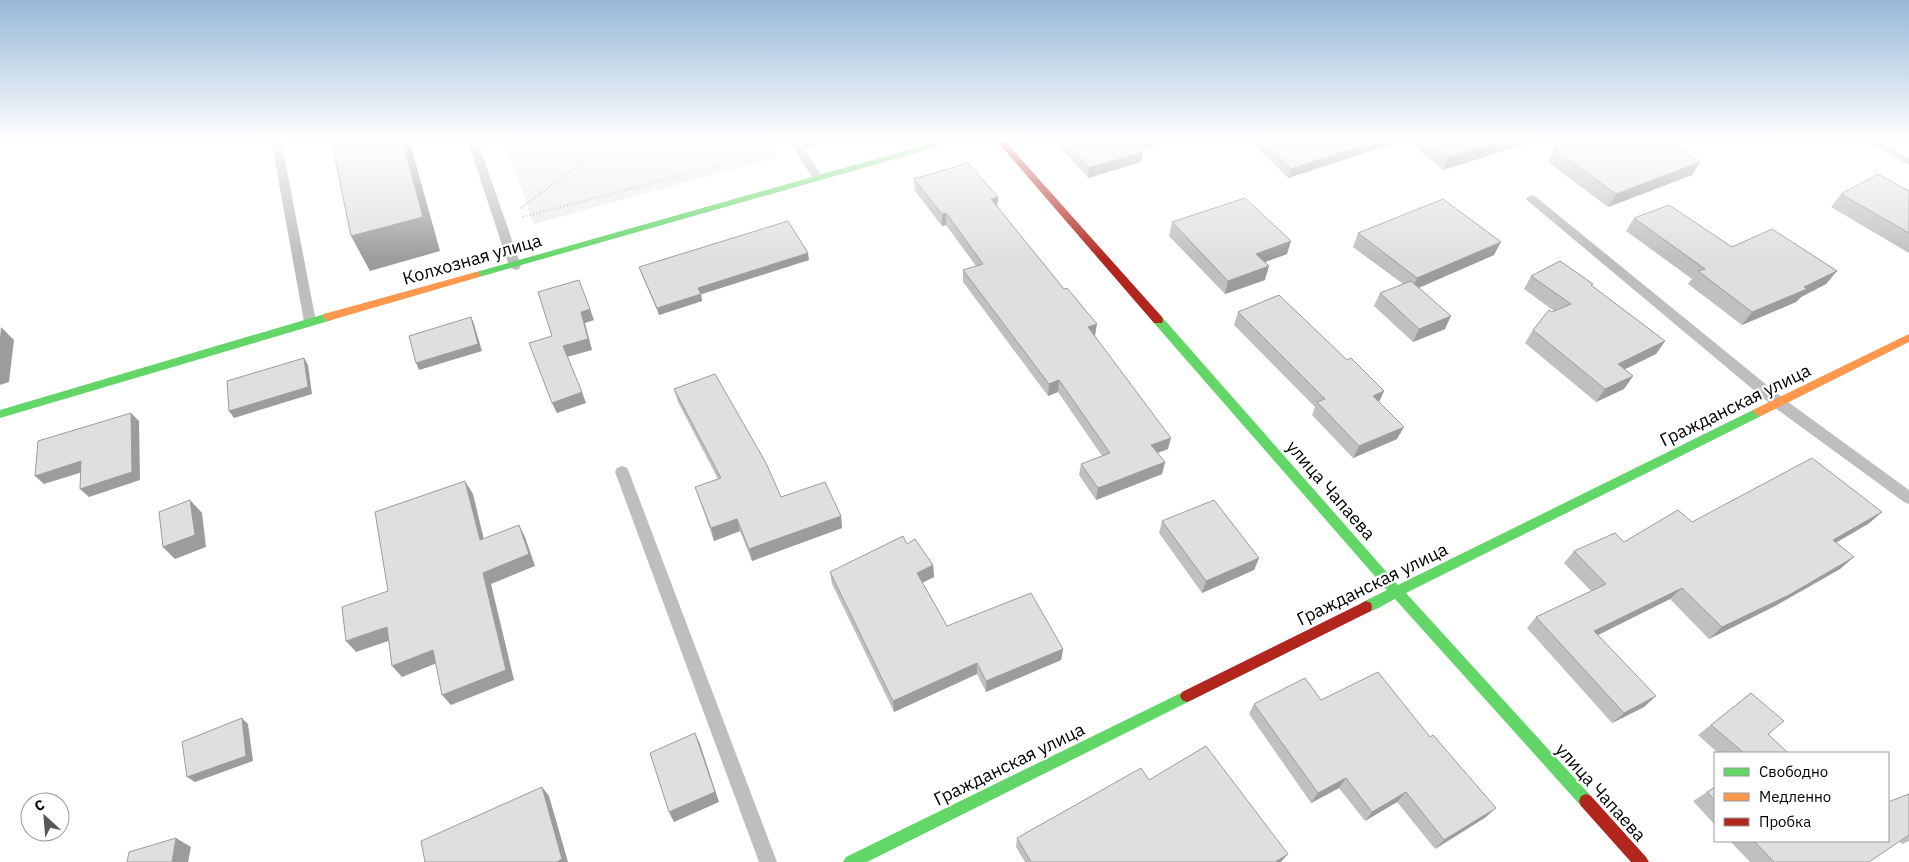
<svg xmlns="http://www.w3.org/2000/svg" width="1909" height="862" font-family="'IBM Plex Sans',sans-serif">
  <rect width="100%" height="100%" fill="#fff"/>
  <!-- green -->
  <path fill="#ececec" d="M503,139H765L777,157L534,224Z"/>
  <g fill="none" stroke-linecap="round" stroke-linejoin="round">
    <!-- path -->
    <path stroke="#b9b9b9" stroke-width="2.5" stroke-dasharray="1 2.5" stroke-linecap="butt" d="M568,139L777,158
      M521,208L614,139
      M523,217L754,156L743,139"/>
    <!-- lane -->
    <path fill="#bebebe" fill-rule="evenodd" d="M271,139H281L316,322L310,326L304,322Z
      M467,139H477L521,266L519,269L515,270L509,266Z
      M787,139H797L823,178L822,180H814Z
      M1863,139H1875L1909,158V165Z
      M1532,195L1536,197L1784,399L1909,490V504L1904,502L1774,407L1528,201L1526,199L1528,197Z
      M622,466L627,468L629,472L777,862H759L615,472L617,468Z"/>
    <!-- fast -->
    <path fill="#63d668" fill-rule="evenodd" d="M946,139H959L958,141L479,277H473L471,275L473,273Z
      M328,313L332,314L333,317L332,320L0,418V410Z
      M1158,316L1162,317L1398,585L1755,409H1763L1765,412L1763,415L1406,593L1591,796L1593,801L1591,806L1586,808L1581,806L1395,599C1386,603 1371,615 1361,611L1360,607L1361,603L1387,590L1154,323L1153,320L1154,317Z
      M1187,690L1192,692L1194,696L1192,700L867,862H843L846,857Z"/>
    <!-- slow -->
    <path fill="#ff974d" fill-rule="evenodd" d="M476,272L479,273L481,275L479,277L328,321L323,317L324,314Z
      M1909,334V342L1763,415L1759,416L1753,412L1755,409Z"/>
    <!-- jam -->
    <path fill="#b3261e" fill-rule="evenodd" d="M995,139H1003L1162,317L1163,320L1162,323H1154Z
      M1366,601L1371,603L1372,607L1371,611L1192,700L1187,702L1182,700L1180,696L1182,692Z
      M1586,794L1591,796L1646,857L1649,862H1631L1581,806L1579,801L1581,796Z"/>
  </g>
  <!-- wall -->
  <path fill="#c0c0c0" d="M799,139H837L805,148Z
    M1057,139H1171L1141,150V162L1088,178L1057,144Z
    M1249,139H1408L1288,178Z
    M1419,139H1529L1526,144L1443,170L1415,147Z
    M1554,149L1700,162L1692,175L1608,207L1548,162Z
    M914,179L997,206L1095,336L1168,449L1158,453L1165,462L1162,474L1096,500L1079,475L1081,464L1102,456L1058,392L1048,396L963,282V270L976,266L946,225L942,226L915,191Z
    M1909,191V253L1831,207L1841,194Z
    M1634,218L1732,247L1837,271L1826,284L1801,297L1796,302L1742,325L1688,284L1692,279L1626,231Z
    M1172,222L1287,254L1264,262L1265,280L1225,294L1169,236Z
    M1358,233L1494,255L1419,288L1445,329L1413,342L1374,306L1380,293L1403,284L1353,247Z
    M809,260L701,294L702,301L659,315L641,273L639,267Z
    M1531,276L1592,286L1665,341L1656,354L1625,369L1633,376L1624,389L1596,402L1525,343L1533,330L1552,312L1554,311L1524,289Z
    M1238,312L1347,360L1384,391L1379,402L1397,439L1353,458L1312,415L1315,407L1234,325Z
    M674,389L781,497L841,516L842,528L752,561L740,531L714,541L695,487L718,479L678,402Z
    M1882,512L1868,524L1836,543L1840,569L1775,606L1709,639L1670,599L1598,635L1644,707L1612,723L1527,628L1536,617L1591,591L1564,563L1574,551L1624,542L1692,522Z
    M1162,521L1259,558L1254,570L1202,593L1159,533Z
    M907,544L933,565L934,577L922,582L947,626L1063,649L1061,660L986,692L977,674L894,712L832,584L830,572Z
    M1751,693L1768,734L1788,753H1718L1698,735Z
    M1321,700L1486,817L1435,849L1397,802L1365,821L1339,788L1311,803L1249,714L1254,704Z
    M1715,787V825L1693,801Z
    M1909,794V841L1902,844L1899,841L1869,862H1750L1730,841H1888Z
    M1017,838L1281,862H1025L1016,847Z"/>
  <!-- shaded-wall -->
  <path fill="#9c9c9c" d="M402,139H409L440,251L370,271L351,236Z
    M804,139H837L805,148Z
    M1147,139H1171L1133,154L1135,144Z
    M1382,139H1408L1288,178L1291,169Z
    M1507,139H1529L1526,144L1443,170L1449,157Z
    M1143,152L1141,162L1088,178L1089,168Z
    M1700,162L1692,175L1608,207L1616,194Z
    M998,197L997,209L991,199Z
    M946,213V225L942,226V214Z
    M1291,241L1287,254L1252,267L1256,254Z
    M1501,242L1494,255L1411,291L1417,278Z
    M808,253L809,260L699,295L698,288Z
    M1269,266L1265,280L1225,294L1228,281Z
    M1837,271L1826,284L1801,297L1796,302L1742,325L1752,312Z
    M701,294L702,301L659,315L657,308Z
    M590,309L594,320L585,323L592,350L567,357L563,346L581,312Z
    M1451,316L1445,329L1413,342L1419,329Z
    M471,317L474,324L482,351L419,370L416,363Z
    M1097,324L1095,336L1086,339L1088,327Z
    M1,327L14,340L9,382L0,385V337Z
    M1665,341L1656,354L1609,377L1618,364Z
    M304,358L308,365L312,394L234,418L229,411Z
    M1633,376L1624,389L1596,402L1605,389Z
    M1059,380L1058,392L1048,396L1049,384Z
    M1384,391L1378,404L1373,396Z
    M582,392L586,403L557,413L552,403Z
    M131,413L139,421L140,480L89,497L80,489Z
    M1404,427L1397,439L1353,458L1359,446Z
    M1171,438L1168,449L1148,456L1151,445Z
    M81,461L89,470L44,484L35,476Z
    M1165,462L1162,474L1096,500L1098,488Z
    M465,481L473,494L487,552L480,540Z
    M190,500L202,513L206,547L175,559L163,547Z
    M1882,512L1868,524L1819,552L1833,540Z
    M841,516L842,528L752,561L749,549Z
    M737,519L740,531L714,541L711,528Z
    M519,525L525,537L535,566L491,584L514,680L451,705L442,695L483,573Z
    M1854,557L1840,569L1775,606L1709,639L1722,627Z
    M1259,558L1254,570L1202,593L1206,581Z
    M933,565L934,577L918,585L917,573Z
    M1682,588L1670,599L1584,642L1594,631Z
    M387,627L397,638L356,652L346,641Z
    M1063,649L1061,660L986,692V681Z
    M433,650L442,661L402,677L392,666Z
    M977,663V674L894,712L893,701Z
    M1656,696L1644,707L1612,723L1624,713Z
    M242,718L248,724L253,761L195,782L187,777Z
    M695,733L700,744L719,802L674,822L669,812Z
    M1346,778L1339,788L1311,803L1318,793Z
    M542,787L549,796L568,862H557Z
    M1406,792L1397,802L1365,821L1372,812Z
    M1496,808L1486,817L1435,849L1444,840Z
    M176,838L191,847L188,862H172Z
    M1288,854L1281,862H1275Z"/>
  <!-- building -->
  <path fill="#dfdfdf" stroke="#9c9c9c" d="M331,139H402L423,217L351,236Z
    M1062,139H1147L1135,144L1143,152L1089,168Z
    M1261,139H1382L1291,169Z
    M1426,139H1507L1449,157Z
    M1584,139H1664L1700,162L1616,194L1554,149Z
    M968,163L998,197L991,199L1064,289L1067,288L1097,324L1088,327L1171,438L1151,445L1165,462L1098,488L1081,464L1110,453L1059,380L1049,384L963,270L983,264L946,213L942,214L914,179Z
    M1878,174L1909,191V233L1841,194Z
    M1245,198L1291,241L1256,254L1269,266L1228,281L1172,222Z
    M1443,199L1501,242L1417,278L1358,233Z
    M1669,205L1732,247L1772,229L1837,271L1804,287L1807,289L1752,312L1698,271L1705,269L1634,218Z
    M788,221L808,253L698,288L701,294L657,308L639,267Z
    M1560,261L1593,284L1591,285L1665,341L1618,364L1633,376L1605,389L1533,330L1549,310L1552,312L1571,304L1531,276Z
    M579,280L590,309L581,312L588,339L563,346L582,392L552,403L529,343L552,336L538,292Z
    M1411,281L1451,316L1419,329L1380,293Z
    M1279,295L1347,360L1351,358L1384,391L1373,396L1404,427L1359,446L1317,402L1325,399L1238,312Z
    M471,317L478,344L416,363L409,336Z
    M304,358L308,387L229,411L227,381Z
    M715,374L766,463L781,497L825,482L841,516L749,549L737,519L711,528L695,487L721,478L674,389Z
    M131,413L132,472L80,489L81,461L35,476L38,441Z
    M1812,458L1882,512L1833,540L1854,557L1789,595L1722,627L1682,588L1594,631L1656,696L1624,713L1536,617L1606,584L1574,551L1615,533L1624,542L1678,510L1692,522Z
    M465,481L480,540L519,525L529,554L483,573L506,670L442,695L433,650L392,666L387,627L346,641L342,607L388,591L375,512Z
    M190,500L195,535L163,547L159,512Z
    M1214,500L1259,558L1206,581L1162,521Z
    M903,536L907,544L915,539L933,565L917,573L947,626L1031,593L1063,649L986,681L977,663L893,701L830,572Z
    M1378,672L1430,737L1433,735L1496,808L1444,840L1406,792L1372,812L1346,778L1318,793L1254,704L1305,678L1321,700Z
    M1751,693L1784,721L1768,734L1788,753H1744L1711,725Z
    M242,718L246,756L187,777L182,742Z
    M695,733L715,792L669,812L650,753Z
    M1206,746L1288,854L1275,862H1031L1017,838L1141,768L1149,780Z
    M542,787L562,859L557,862H425L421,841Z
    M1715,787V800L1707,792Z
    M1909,794V835L1869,862H1774L1754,841H1888V802Z
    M176,838L172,862H127L129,852Z"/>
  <!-- sky -->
  <linearGradient id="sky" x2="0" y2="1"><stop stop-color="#97b8d8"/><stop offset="0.54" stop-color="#fff"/><stop offset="1" stop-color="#fff" stop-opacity="0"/></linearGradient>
  <rect width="1909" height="259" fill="url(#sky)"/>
  <g text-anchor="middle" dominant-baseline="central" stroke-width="4.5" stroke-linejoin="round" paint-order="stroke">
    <!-- street labels -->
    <g font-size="18" fill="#000" stroke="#fff">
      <text transform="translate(472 259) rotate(-16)">Колхозная улица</text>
      <text transform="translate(1735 405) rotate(-26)">Гражданская улица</text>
      <text transform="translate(1331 490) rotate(49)">улица Чапаева</text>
      <text transform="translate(1372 584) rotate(-26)">Гражданская улица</text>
      <text transform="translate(1009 764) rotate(-26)">Гражданская улица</text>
      <text transform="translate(1601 792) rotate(48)">улица Чапаева</text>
    </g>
  </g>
  <!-- legend -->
  <rect x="1714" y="752" width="175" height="90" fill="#ffffff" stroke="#999999"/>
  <rect x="1724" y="768" width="25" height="8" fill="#63d668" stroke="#999999"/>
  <text x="1759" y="777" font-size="15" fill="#000000">Свободно</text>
  <rect x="1724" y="793" width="25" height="8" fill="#ff974d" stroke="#999999"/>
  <text x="1759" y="802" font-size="15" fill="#000000">Медленно</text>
  <rect x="1724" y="818" width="25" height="8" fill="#b3261e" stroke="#999999"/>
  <text x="1759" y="827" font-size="15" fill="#000000">Пробка</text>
  <!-- north arrow -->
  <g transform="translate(45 817) rotate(334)"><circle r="24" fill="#ffffff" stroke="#999999"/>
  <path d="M0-4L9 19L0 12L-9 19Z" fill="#595959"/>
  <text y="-8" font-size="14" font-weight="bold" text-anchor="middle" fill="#000000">С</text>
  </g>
</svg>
